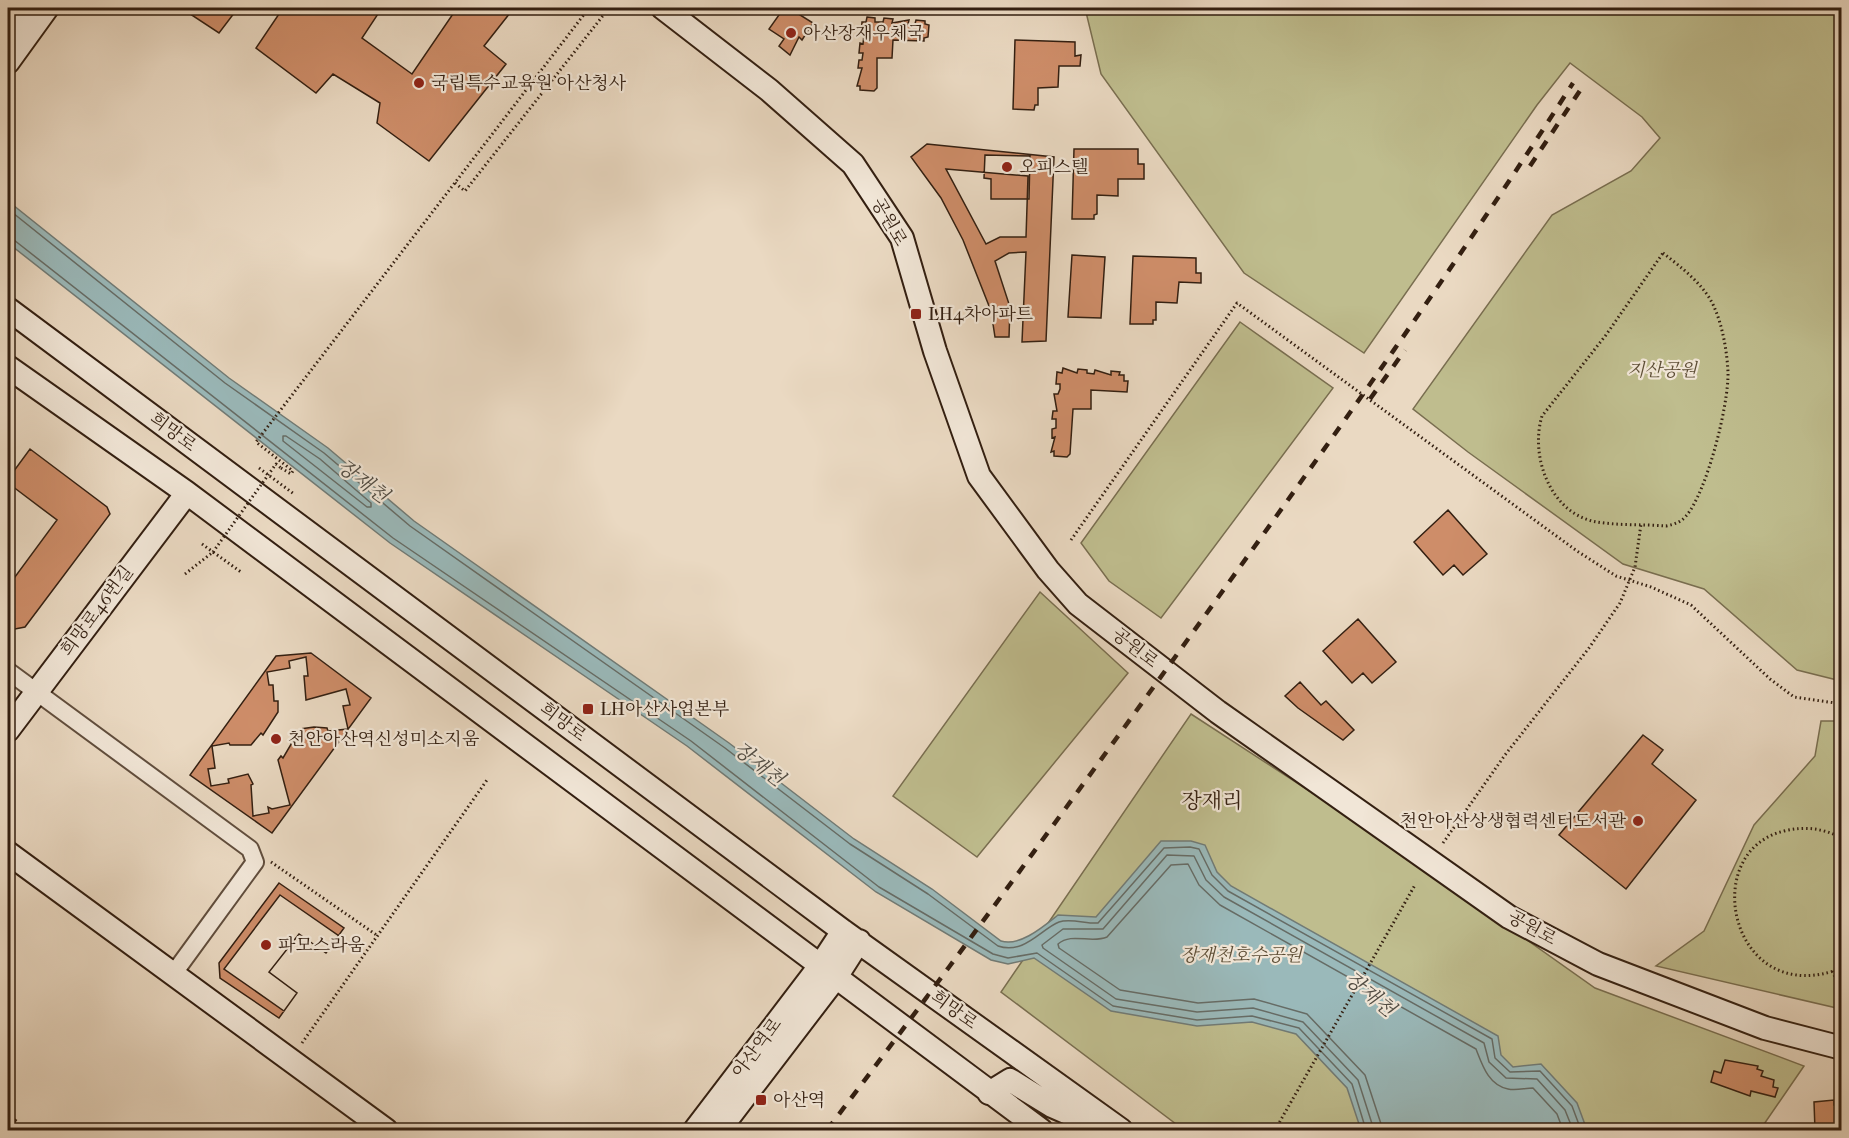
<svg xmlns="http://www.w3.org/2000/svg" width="1849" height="1138" font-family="'IM FELL French Canon','Noto Serif KR',serif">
  <rect width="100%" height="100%" fill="#ead9c2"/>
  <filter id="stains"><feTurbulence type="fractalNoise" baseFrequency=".00333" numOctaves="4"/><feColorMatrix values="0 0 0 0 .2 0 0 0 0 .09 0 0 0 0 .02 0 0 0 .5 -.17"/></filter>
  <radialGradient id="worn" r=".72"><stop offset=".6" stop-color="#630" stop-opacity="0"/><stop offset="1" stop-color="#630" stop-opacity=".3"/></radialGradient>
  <!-- green -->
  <path fill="#bfbd8e" stroke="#796e50" stroke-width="1.5" d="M1085,8H1841V681L1797,670L1704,589L1623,564L1468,452L1413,409L1552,215L1631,171L1660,138L1642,117L1570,63L1537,105L1364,353L1244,273L1101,74Z
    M1240,322L1333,388L1161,618L1109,581L1081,543Z
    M1040,592L1128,673L977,857L893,796Z
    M1191,714L1397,848L1595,988L1804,1066L1760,1130H1184L1001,992Z
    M1821,721H1841V1009L1656,966L1704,931L1754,825L1815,756Z"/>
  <!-- water -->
  <path fill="#9ab9ba" stroke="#717b76" stroke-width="1.5" d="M8,201L229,378L328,448L414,521L729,743L854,839L932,889L1001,941C1020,947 1044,926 1058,915L1096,917L1161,841H1191L1205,845L1217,872L1231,886L1498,1036L1501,1055L1513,1067L1541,1064L1577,1103L1587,1130H1361L1347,1088L1296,1034L1252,1022L1197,1026L1111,1011L1034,958L1008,964L991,960L876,892L687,746L390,543L8,243Z"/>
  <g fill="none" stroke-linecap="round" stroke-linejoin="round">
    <!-- shore -->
    <path stroke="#666c66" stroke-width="1.5" d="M8,209L225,383L324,453L410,526L725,748L850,844L928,894L998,946C1024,955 1041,929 1059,922C1070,918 1087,924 1098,923L1164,848L1190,847L1199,849L1212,875L1228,891L1492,1039L1495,1058L1510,1072L1540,1071L1572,1106L1581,1130
      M8,239L14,240L393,538L691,741L879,887L993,954L1008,958L1037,953L1113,1006L1197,1020L1252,1016L1299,1028L1352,1084L1366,1130
      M283,436H286L320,459L371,503V507H367L283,441Z
      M1374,1130L1358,1080L1303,1022L1253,1008L1197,1012L1116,999L1043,948L1042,945L1063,929H1103L1167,855L1194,856L1206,880L1224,897L1484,1043L1489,1062L1506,1078L1537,1079L1565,1110L1573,1130
      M1383,1130L1365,1075L1307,1014L1254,999L1198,1003L1120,990L1059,948L1058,944C1072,932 1091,944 1107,937L1171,865L1188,864L1199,885L1220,905L1476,1049C1482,1064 1488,1085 1508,1089C1516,1091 1525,1088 1533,1088L1557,1114L1563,1130"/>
  </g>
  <!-- building -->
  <path fill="#ce8d69" stroke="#331f11" stroke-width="1.5" fill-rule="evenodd" d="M181,8H238L219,33Z
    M200,8H219V12L200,13Z
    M283,8H371L378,14L362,38L412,74L457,8H514L484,46L506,64L429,161L377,123L380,103L333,74L316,93L256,48Z
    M774,8H789L813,23L802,40L799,37L790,55L779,46L784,39L769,29L779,15L772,10Z
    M867,17L875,18V22H883L884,18L893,19L892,23L909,20L908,24H915L916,20L925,21V24L929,25L928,37L924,38V41L893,40L892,58H877V88L874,91L860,90V86H857L862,68H858L859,60H862L863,53H859L860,43L863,44L864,34H861L862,22H866Z
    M1015,40L1075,42V56L1081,55L1080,66H1059L1058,87L1038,88V105H1035L1034,110L1013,109Z
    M927,144L1054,157L1046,341L1022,342L1026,252L1009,253L995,261L1010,307L1009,337H995L991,311L963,240L941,198L911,157ZM946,169L1028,176L1026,237H1000L986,244Z
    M1074,149H1138V164H1144V179H1118V196L1097,195V214L1094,215V219H1072Z
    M985,155L1030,156L1029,199H991V179L984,178Z
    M1072,255L1105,257L1101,318L1068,317Z
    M1133,256L1196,258V273H1201V283L1179,282L1177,303L1156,302V320H1153V324H1130Z
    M1063,368L1077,373L1078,369L1087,370V373L1094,374L1095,370L1111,375V371L1120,372L1119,375H1124V381H1128L1127,392L1091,390V409H1073L1070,454L1067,457L1054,456V451L1051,452L1055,437L1052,438V429L1056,428V419H1052L1053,411H1057L1054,394H1058L1060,389V384H1056L1057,372L1062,373Z
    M30,449L107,507L110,514L25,627L15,629L8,623V578L12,581L57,520L8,483V479Z
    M1448,510L1487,554L1463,575L1454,565L1443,575L1414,542Z
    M1358,619L1396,662L1372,683L1363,673L1352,683L1323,651Z
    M311,653L371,698L272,833L190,775L276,656Z
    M306,657L308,676H304L306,700L346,689L350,705L343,706L348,729L328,731L327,728L314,727L300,729L283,758L281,756L278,760L290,805L272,809L268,807L269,813L253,816L251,785L253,784L248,774L228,779L229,783L211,786L208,769L215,768L212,746L229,743L230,745H251L261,733L263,735L278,712V701H274L273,685H269L267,672L290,668L289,661Z
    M1300,682L1321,705L1326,701L1354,730L1343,740L1298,708L1285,696Z
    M1643,735L1663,750L1652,764L1696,800L1626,889L1559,835Z
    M279,883L344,928L326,953L299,934L269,972L297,993L279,1018L220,978L219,963Z
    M280,895L339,936L326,953L299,934L269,972L297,993L284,1011L224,969Z
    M1725,1060L1758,1066L1757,1069L1763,1071L1761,1076L1774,1080L1773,1087L1778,1088L1775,1097L1751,1091L1750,1096L1711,1082L1714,1071L1721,1073Z
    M1834,1100V1105L1842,1104V1130H1815L1814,1102Z"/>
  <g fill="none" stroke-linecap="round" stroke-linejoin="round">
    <defs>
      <path id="street" d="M8,671L250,849L255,862L174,973"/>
      <path id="secondary" d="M663,8L769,90L853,164L902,238L935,351L979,476L1048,570L1078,604L1218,712L1509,917L1598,964L1765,1028L1842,1048
        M8,25L21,8
        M8,62L47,8
        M8,309L843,931L1121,1130
        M8,367L187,493L1041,1130
        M8,730L187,493
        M8,853L386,1130
        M989,1093L1010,1080L1052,1106L1107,1130
        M695,1130L820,966L843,931
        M719,1130L836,977L859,941"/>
    </defs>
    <!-- street casing -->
    <use href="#street" stroke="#614e3d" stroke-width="20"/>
    <!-- secondary casing -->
    <use href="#secondary" stroke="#331f11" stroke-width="26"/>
    <!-- path -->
    <path stroke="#331f11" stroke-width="3" stroke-dasharray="1.5 3" stroke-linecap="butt" d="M455,183L465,191L609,8
      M1663,253C1682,268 1706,286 1715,309C1723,328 1727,352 1728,372C1729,404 1707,492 1686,516C1681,522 1675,524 1666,526C1643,524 1615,526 1592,521C1549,510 1530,455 1542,416L1606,335Z
      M259,468L294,494
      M281,468L291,474L293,471L256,442L589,8
      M1071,540L1237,303L1577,551L1616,576L1651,587L1691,605L1770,679L1794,697L1842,704
      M185,574L213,552L241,572
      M1842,838C1822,828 1805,826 1784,831C1696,852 1732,1012 1842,968
      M1443,843L1505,755L1589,648L1620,603L1635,567L1641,524
      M271,862L378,936
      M1832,971L1842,990
      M302,1043L487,780
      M1275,1130L1415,885"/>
    <!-- street -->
    <use href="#street" stroke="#f1e6d7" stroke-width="16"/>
    <!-- secondary -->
    <use href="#secondary" stroke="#f1e6d7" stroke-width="22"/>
    <!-- rail -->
    <path stroke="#331f11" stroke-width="4.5" stroke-dasharray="10 10" stroke-linecap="butt" d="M1530,166L1581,89
      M1370,399L1405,350
      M8,1116L27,1130
      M827,1130C965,948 1099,763 1232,578C1349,415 1465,252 1573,83"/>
    <!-- path-bridge -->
    <path stroke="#331f11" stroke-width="3" stroke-dasharray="1.5 3" stroke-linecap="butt" d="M202,544L213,552L276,464L281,468"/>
  </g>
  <!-- markers -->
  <g fill="#8f2418" stroke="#f1e6d7" stroke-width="2">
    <circle cx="791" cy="33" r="6"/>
    <circle cx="419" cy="83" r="6"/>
    <circle cx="1007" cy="167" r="6"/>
    <rect x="910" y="308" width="12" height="12" rx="3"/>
    <rect x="582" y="703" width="12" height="12" rx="3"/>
    <circle cx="276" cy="739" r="6"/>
    <circle cx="1638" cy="821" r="6"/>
    <circle cx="266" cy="945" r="6"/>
    <rect x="755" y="1094" width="12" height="12" rx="3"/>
  </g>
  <g text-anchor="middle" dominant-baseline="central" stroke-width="4.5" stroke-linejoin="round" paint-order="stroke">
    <!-- poi labels -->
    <g font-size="18" fill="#331f11" stroke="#f1e6d7" text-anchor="start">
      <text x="803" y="33">아산장재우체국</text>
      <text x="431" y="83">국립특수교육원 아산청사</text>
      <text x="1019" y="167">오피스텔</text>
      <text x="928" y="314">LH4차아파트</text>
      <text x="600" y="709">LH아산사업본부</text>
      <text x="288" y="739">천안아산역신성미소지움</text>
      <text x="1626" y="821" text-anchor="end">천안아산상생협력센터도서관</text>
      <text x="278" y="945">파모스라움</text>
      <text x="773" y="1100">아산역</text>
    </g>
    <!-- street labels -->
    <g font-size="18" fill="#331f11" stroke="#f1e6d7">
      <text transform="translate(889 222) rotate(60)">공원로</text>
      <text transform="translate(173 432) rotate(37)">희망로</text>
      <text transform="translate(97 611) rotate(-53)">희망로46번길</text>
      <text transform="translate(1135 648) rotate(38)">공원로</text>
      <text transform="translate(563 722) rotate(37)">희망로</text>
      <text transform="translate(1532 928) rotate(29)">공원로</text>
      <text transform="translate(954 1010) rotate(36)">희망로</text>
      <text transform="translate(757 1048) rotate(-53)">아산역로</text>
    </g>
    <!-- park labels -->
    <g font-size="18" font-style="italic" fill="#5d4e36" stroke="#f1e6d7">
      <text x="1662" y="370">지산공원</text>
      <text x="1241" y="955">장재천호수공원</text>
    </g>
    <!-- water labels -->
    <g font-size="20" font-style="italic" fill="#524d44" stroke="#f1e6d7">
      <text transform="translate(363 481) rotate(37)">장재천</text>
      <text transform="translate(759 764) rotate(38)">장재천</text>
      <text transform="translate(1370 994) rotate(39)">장재천</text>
    </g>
    <!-- quarter labels -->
    <g font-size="21" fill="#331f11" stroke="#f1e6d7">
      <text x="1212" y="801">장재리</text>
    </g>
  </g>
  <!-- margin -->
  <rect width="1849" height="1138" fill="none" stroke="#ead9c2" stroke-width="30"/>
  <rect x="9" y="9" width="1831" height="1120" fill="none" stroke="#331f11" stroke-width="3"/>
  <rect x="15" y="15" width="1819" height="1108" fill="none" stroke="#331f11" stroke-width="1.5"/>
  <rect width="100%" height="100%" filter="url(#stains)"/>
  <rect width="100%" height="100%" fill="url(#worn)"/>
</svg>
